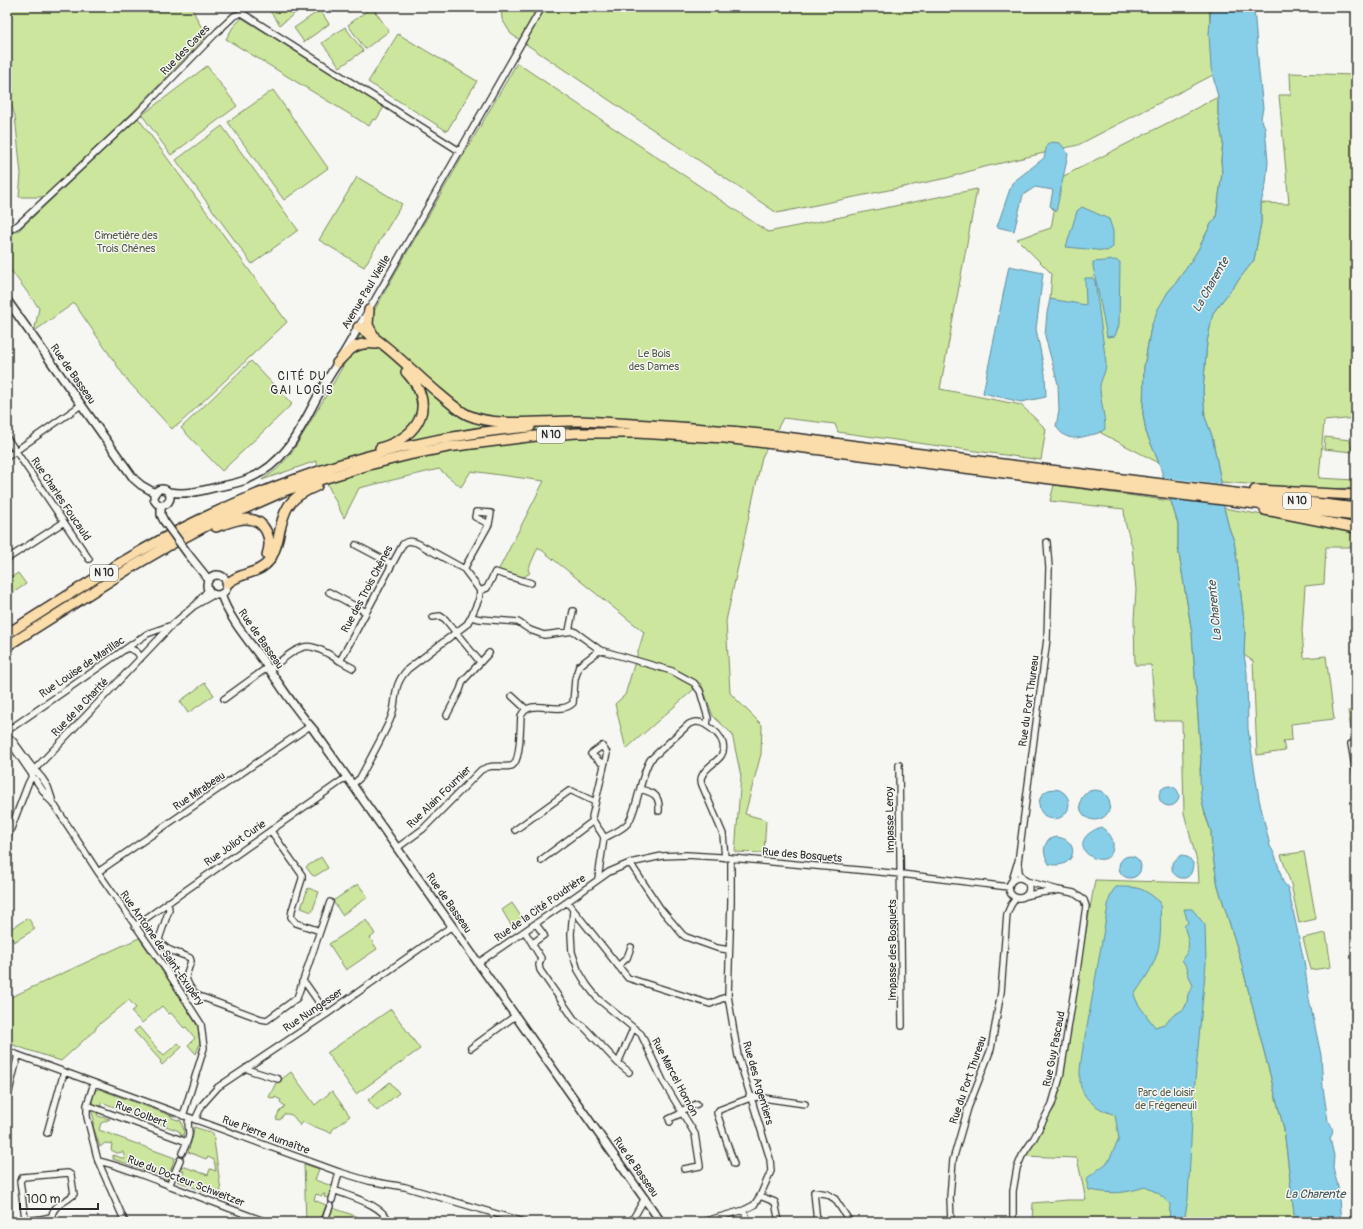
<svg xmlns="http://www.w3.org/2000/svg" width="1363" height="1229" font-family="Pangolin,sans-serif">
  <rect width="100%" height="100%" fill="#f6f6f2"/>
  <filter id="ink" filterUnits="userSpaceOnUse"><feTurbulence type="fractalNoise" baseFrequency=".025" numOctaves="2"/><feDisplacementMap in="SourceGraphic" scale="8" xChannelSelector="R" yChannelSelector="G"/><feConvolveMatrix kernelMatrix="1 2 1 2 8 2 1 2 1" color-interpolation-filters="sRGB"/></filter>
  <g filter="url(#ink)">
    <!-- green -->
    <path fill="#cce79d" stroke="#7c8964" d="M7,7H191L206,36L131,114L44,197H19L21,174L15,116L7,92Z
      M267,7H303L280,25Z
      M372,7L389,31L365,49L348,25Z
      M501,7H521L524,8V7H1209L1213,75L1078,145L980,168L947,178L777,213L511,34L502,19Z
      M320,10L329,24L304,42L294,28Z
      M242,18L384,107L376,120L373,119L369,126L226,39L233,27Z
      M345,27L363,51L340,67L322,43Z
      M398,34L477,81L447,131L368,82Z
      M517,63L768,232L977,189L940,389L1021,405L1046,429L1041,460L838,432L835,424L783,418L762,457L726,621L730,693L762,725L761,754L745,814L766,820L764,853L735,852L741,776L732,734L713,716L701,683L626,749L615,704L625,695L644,632L538,547L528,570L530,573L522,578L498,571L544,481L471,471L461,487L439,469L359,488L344,518L316,461L262,480L277,469L291,454L330,389L409,249Z
      M207,66L237,106L171,155L142,115Z
      M1290,73L1354,75V96H1356V418L1324,421L1319,478L1355,480V488L1313,489L1221,482L1212,436L1205,417L1203,391L1207,342L1213,313L1254,260L1261,223V203L1289,204L1279,95H1291Z
      M273,90L328,168L284,200L228,122Z
      M1218,97V114L1223,143L1221,160L1222,173L1216,218L1211,224L1199,248L1190,263L1175,284L1168,292L1151,327L1144,367L1143,414L1146,432L1159,463L1101,433L1091,314L1050,299L1052,274L1017,239L1051,228L1060,178Z
      M138,118L287,322L178,425H176L172,429L127,380L74,303L36,330L35,328L39,308L7,265V234L18,231Z
      M222,126L298,230L252,264L176,160Z
      M357,177L402,204L364,267L319,240Z
      M251,361L292,404L222,471L181,428Z
      M1325,437L1350,440L1352,452L1324,449Z
      M1054,485L1171,501L1178,524V548L1192,633L1201,759L1200,770L1205,815L1211,831L1212,851L1218,886L1239,954L1284,1129L1295,1222H1032L1033,1203L1068,1200H1086L1077,1158L1022,1156L1055,1107L1095,880L1199,883L1198,865L1184,813L1182,721H1156L1151,665H1135L1134,620L1136,590L1132,546L1125,522L1124,509L1050,501Z
      M1224,508L1356,532V547H1326L1324,584L1305,586L1302,631L1304,658L1326,656L1334,719L1291,724L1292,740L1283,741L1285,751L1257,755L1253,661L1244,655L1245,630L1237,561L1234,541L1229,528Z
      M18,573L26,584L7,597V580Z
      M205,683L214,695L188,713L180,701Z
      M1356,710V742H1353L1348,711Z
      M1304,852L1316,919L1299,923L1291,884L1281,855Z
      M321,857L328,868L315,876L312,875L306,867Z
      M358,884L368,897L342,915L333,901Z
      M308,888L319,892L312,912L301,908Z
      M512,903L522,918L511,925L502,910Z
      M28,918L35,929L14,942L7,931Z
      M366,920L375,934L370,938L377,949L346,970L329,944Z
      M1326,933L1331,967L1311,970L1303,938Z
      M139,938L176,991L198,1027L200,1043L196,1054L188,1045L195,1038L186,1027L184,1028L171,1013L169,1014L162,1006L142,1023L131,1012L136,1008L129,1000L96,1027V1029L61,1061L7,1043V999Z
      M391,1009L420,1049L356,1094L327,1053Z
      M139,1027L160,1052H161L164,1055L178,1043L182,1047L162,1065L160,1062L161,1061L134,1031Z
      M291,1072L315,1105L332,1091L350,1116L333,1129L331,1133L303,1122L300,1126C295,1119 294,1113 284,1114L280,1120L276,1119L279,1112L285,1106L280,1102L281,1100L275,1097L274,1099L269,1097L277,1081L278,1082Z
      M390,1082L399,1093L377,1111L368,1100Z
      M99,1089L172,1116V1118L181,1121L184,1131L183,1136L181,1135L179,1131L101,1102V1107L92,1104V1101L95,1090Z
      M94,1111L99,1112L97,1114L98,1116L110,1119L101,1123L99,1130L175,1158L167,1180H165V1177L113,1159V1155L125,1159L123,1152L117,1153L111,1150L112,1144L105,1143L100,1147L93,1126L94,1119L92,1113Z
      M194,1127L213,1133L222,1198L177,1181L179,1175L182,1176L184,1171L181,1170L182,1166L208,1175L210,1169L216,1171L214,1160L208,1157L206,1159L188,1152L193,1136Z
      M304,1164L319,1169L315,1180L332,1186L329,1198L324,1197L325,1194H323L322,1196L316,1194L314,1200L326,1205L320,1222H306Z
      M333,1208L367,1220L371,1222H328Z"/>
    <!-- water -->
    <path fill="#87cfe9" stroke="#628d9d" d="M1211,7H1254L1259,73L1263,108L1261,118L1265,128L1268,162L1266,184L1261,203V223L1254,260L1213,313L1207,342L1203,391L1205,417L1212,436L1221,482L1224,508L1229,528L1234,541L1237,561L1245,630L1244,655L1247,673L1248,729L1259,799L1270,846L1275,855L1283,882L1288,888L1304,961L1309,999L1321,1055L1323,1088L1328,1121C1332,1126 1335,1132 1330,1138L1334,1156L1333,1167L1338,1187L1341,1222H1295L1284,1129L1239,954L1218,886L1212,851L1211,831L1204,810L1201,796L1200,779L1201,759L1192,633L1178,548V524L1159,463L1146,432L1143,414L1144,367L1151,327L1158,309L1168,292L1175,284L1190,263L1199,248L1211,224L1216,218L1222,173L1221,160L1223,143L1218,114V97L1211,68L1209,34Z
      M1051,142L1060,143L1065,149L1068,154L1056,212L1050,206L1053,190L1035,187L1023,195L1014,231L997,227L1012,183L1044,158L1047,145Z
      M1082,207L1109,219L1113,231V247L1107,251L1066,247L1077,211Z
      M1115,260L1120,262L1119,325L1115,336L1107,337L1093,266V262Z
      M1009,266L1043,273L1036,329L1045,374L1046,397L1021,402L983,393Z
      M1085,278H1093L1095,281L1106,363C1106,374 1099,381 1100,390C1101,403 1105,416 1105,429C1100,433 1096,434 1090,435C1076,439 1065,441 1056,426L1059,411L1058,384L1045,336L1047,313L1050,299L1086,305Z
      M1159 796a10 10 0 1 1 20 0a10 10 0 1 1-20 0Z
      M1039 804a15 15 0 1 1 30 0a15 15 0 1 1-30 0Z
      M1080 805a15 15 0 1 1 30 0a15 15 0 1 1-30 0Z
      M1101,827C1108,832 1114,837 1113,847C1110,877 1055,845 1101,827Z
      M1056,837C1082,839 1076,871 1049,864C1044,854 1042,850 1048,840Z
      M1182,855L1189,858L1193,863C1193,894 1154,870 1182,855Z
      M1119 867a11 11 0 1 1 22 0a11 11 0 1 1-22 0Z
      M1116,887C1139,887 1142,887 1160,902C1161,922 1162,944 1154,962C1149,974 1141,984 1134,995L1138,1004L1155,1027L1164,1024L1174,1015L1184,1009L1187,1002L1188,994L1193,986L1187,971L1188,969L1182,960C1183,957 1186,955 1187,952C1191,943 1186,934 1184,926L1188,923L1184,909H1192L1205,925L1206,963L1193,1102L1188,1199L1184,1222H1169L1170,1204L1158,1193L1145,1187C1122,1194 1113,1194 1089,1190L1086,1179L1108,1162L1119,1139L1115,1115C1101,1110 1086,1103 1081,1087C1077,1074 1085,1036 1088,1021C1095,981 1102,941 1109,900L1112,892Z"/>
    <!-- pier -->
    <path fill="#f6f6f2" d="M1161,477L1223,485L1225,506L1168,499Z"/>
    <g fill="none" stroke-linecap="round" stroke-linejoin="round">
      <defs>
        <path id="minor" d="M7,231L18,225L135,116L218,31L234,16L242,13L461,152
          M358,327L374,301L542,7
          M7,438L89,559
          M7,457L81,405
          M356,545L392,564
          M7,559L64,522
          M464,569L489,524L491,513L476,512L475,517L489,524
          M480,591L487,588L495,572L531,583
          M329,592L366,612
          M197,603L208,590
          M433,617L440,616L445,619L480,662
          M471,617L480,619L518,622L530,630L544,635L574,631L600,650
          M569,631L573,611
          M127,648C134,650 139,651 140,659
          M340,661L353,668
          M269,670C280,662 299,643 312,647C322,649 332,656 340,661L403,544C408,540 411,541 417,543L464,569L476,585L480,591L479,599L471,617L467,624L408,669C390,688 399,700 390,720C381,740 370,759 360,778L352,785
          M512,696L526,709
          M224,699L268,667
          M447,715L460,690L463,681L489,653
          M7,731L147,634L169,626
          M7,734L11,744L48,798L53,803L98,872L167,971L201,1024L204,1048L183,1116
          M10,738L14,742L30,764L42,778L48,787L52,799
          M1351,744L1356,772
          M899,765L902,1026
          M640,789C654,793 660,795 659,811
          M515,830L569,791H572L595,802
          M271,831L302,875V879L292,910L291,917L296,923L320,931
          M604,838C612,834 622,830 628,823C634,815 639,791 642,781C644,774 646,767 650,760L689,724C695,721 700,721 706,725C713,729 721,736 723,744C727,760 707,763 702,776C700,779 701,782 702,785L723,834L725,858
          M7,839L28,784L35,770L38,766L172,625L194,606L213,595
          M397,848L423,829L481,770C494,763 499,768 511,766C521,764 520,726 521,716C530,696 559,717 573,703L575,679L579,666L600,650L672,671L694,683L700,691L708,718L707,725
          M541,860L593,821
          M630,863L660,908L683,935L686,937L717,948L729,950
          M98,872L310,726
          M1009 888a10 10 0 1 1 20 0a10 10 0 1 1-20 0Z
          M598,879L604,838C601,830 594,825 592,817L607,753L602,746L591,754L604,765
          M1023,879L1019,872L1018,862L1047,639L1049,568L1047,542
          M1012,881L1017,864
          M1025,896L1038,893L1056,891
          M168,902L169,910L159,939C164,952 179,952 190,958L191,961L186,976L187,981L190,987L195,993L199,996L261,1019L267,1020L297,998L330,902
          M567,902L628,978L710,1004L728,996
          M573,910L571,934L572,952L578,970L587,985L598,999L641,1034L663,1081L695,1134L700,1166L684,1169
          M135,926L347,777
          M525,932L541,958L539,965L540,970L574,1019L585,1028L618,1063L633,1029
          M533,943L544,935L536,924
          M478,963L567,902L609,872L630,863L662,856L686,855L720,857L901,874L1009,887
          M618,966L627,958L631,947
          M302,982L306,984L327,1014
          M471,1048L515,1016
          M7,1051L339,1172L369,1181L405,1187L524,1222
          M618,1063L629,1072
          M246,1068L252,1071L278,1079
          M94,1083L87,1105V1117L98,1161L125,1222
          M749,1096L805,1104
          M7,1100L18,1055
          M87,1105L187,1142
          M195,1120L202,1105L218,1087L327,1014L452,926
          M670,1122L669,1119L680,1114L681,1111L697,1104
          M47,1133L64,1072
          M182,1153C185,1147 188,1141 189,1134C189,1128 187,1124 189,1118
          M98,1161C118,1165 139,1174 158,1181C194,1195 230,1209 267,1222
          M734,1164L717,1113L719,1110L750,1098
          M169,1186L180,1160
          M334,1190C353,1198 379,1203 390,1222
          M760,1196L775,1202L779,1222
          M332,1200L339,1172
          M744,1210L748,1222
          M51,1217C43,1218 32,1223 25,1218L20,1181L23,1177L68,1173L71,1175L74,1194C66,1203 49,1205 52,1222
          M324,1222L330,1206
          M631,1222L645,1198
          M702,1222L744,1210L754,1205L760,1196L771,1171L770,1159L738,1056L728,996L731,902V858
          M817,1222L814,1192L827,1194L835,1199L850,1222
          M951,1222L950,1197L953,1160L968,1108L991,1049L1001,992L1007,914L1011,905L1016,898
          M1013,1222V1191L1017,1168L1022,1156L1034,1138L1052,1104L1060,1077L1075,985L1086,906L1084,900L1074,893L1058,890L1026,881"/>
        <path id="tertiary" d="M7,300L134,479L141,485L155,493
          M154 497a8 8 0 1 1 16 0a8 8 0 1 1-16 0Z
          M169,492C186,495 201,491 217,487C228,485 240,483 250,478C290,462 304,419 324,385C335,366 349,347 358,327
          M161,505V515L164,521
          M188,554L208,579
          M207 585a10 10 0 1 1 20 0a10 10 0 1 1-20 0Z
          M221,594C228,617 248,640 262,659C279,683 294,708 313,729L661,1222"/>
        <path id="trunk" d="M369,310L368,325L374,336
          M358,327C387,344 411,370 437,392C447,400 457,410 468,415C497,428 548,420 580,421C640,424 701,428 761,434L1356,508
          M337,363C349,350 356,341 376,344
          M380,448C419,436 438,406 406,372
          M1255,490L1356,495
          M1265,510L1356,528
          M216,527C225,524 236,519 246,519C265,519 273,538 267,555
          M227,584C239,572 258,575 269,561C274,555 276,547 278,539C284,509 287,498 317,486
          M7,634C72,593 136,550 205,517C306,469 418,436 530,427
          M7,646L132,567L168,546L208,525L287,490L369,465L413,454L448,447L536,436L577,433H636L725,438L1098,485L1356,516"/>
      </defs>
      <!-- minor casing -->
      <use href="#minor" stroke="#2b2b2b" stroke-width="8"/>
      <!-- tertiary casing -->
      <use href="#tertiary" stroke="#2b2b2b" stroke-width="10"/>
      <!-- trunk casing -->
      <use href="#trunk" stroke="#2b2b2b" stroke-width="12"/>
      <!-- minor -->
      <use href="#minor" stroke="#f6f6f2" stroke-width="5.5"/>
      <!-- tertiary -->
      <use href="#tertiary" stroke="#f6f6f2" stroke-width="7"/>
      <!-- trunk -->
      <use href="#trunk" stroke="#faddab" stroke-width="9"/>
      <defs>
        <path id="tertiary-bridge" d="M164,521L188,554"/>
      </defs>
      <!-- tertiary-bridge casing -->
      <use href="#tertiary-bridge" stroke="#2b2b2b" stroke-width="10" stroke-linecap="butt"/>
      <!-- tertiary-bridge -->
      <use href="#tertiary-bridge" stroke="#f6f6f2" stroke-width="7"/>
    </g>
  </g>
  <g text-anchor="middle" dominant-baseline="central" stroke-width="3" stroke-linejoin="round" paint-order="stroke">
    <!-- shield labels -->
    <g fill="#f6f6f2" stroke="#686867" stroke-width="1">
      <rect x="537" y="427" width="28" height="16" rx="3"/>
      <rect x="1283" y="493" width="28" height="16" rx="3"/>
      <rect x="90" y="565" width="28" height="16" rx="3"/>
    </g>
    <g font-size="10" font-weight="bold" fill="#2b2b2b">
      <text x="551" y="435">N 10</text>
      <text x="1297" y="501">N 10</text>
      <text x="104" y="573">N 10</text>
    </g>
    <!-- street labels -->
    <g font-size="11" fill="#2b2b2b" stroke="#f6f6f2">
      <text transform="translate(185 50) rotate(-46)">Rue des Caves</text>
      <text transform="translate(366 292) rotate(-59)">Avenue Paul Vieille</text>
      <text transform="translate(73 374) rotate(55)">Rue de Basseau</text>
      <text transform="translate(61 499) rotate(56)">Rue Charles Foucauld</text>
      <text transform="translate(367 589) rotate(-62)">Rue des Trois Chênes</text>
      <text transform="translate(261 639) rotate(55)">Rue de Basseau</text>
      <text transform="translate(82 667) rotate(-34)">Rue Louise de Marillac</text>
      <text transform="translate(1029 701) rotate(-82)">Rue du Port Thureau</text>
      <text transform="translate(80 707) rotate(-46)">Rue de la Charité</text>
      <text transform="translate(199 791) rotate(-34)">Rue Mirabeau</text>
      <text transform="translate(439 797) rotate(-44)">Rue Alain Fournier</text>
      <text transform="translate(890 820) rotate(-91)">Impasse Leroy</text>
      <text transform="translate(235 843) rotate(-35)">Rue Joliot Curie</text>
      <text transform="translate(802 855) rotate(5)">Rue des Bosquets</text>
      <text transform="translate(449 903) rotate(55)">Rue de Basseau</text>
      <text transform="translate(540 908) rotate(-35)">Rue de la Cité Poudrière</text>
      <text transform="translate(162 948) rotate(55)">Rue Antoine de Saint-Exupéry</text>
      <text transform="translate(892 950) rotate(-90)">Impasse des Bosquets</text>
      <text transform="translate(313 1010) rotate(-34)">Rue Nungesser</text>
      <text transform="translate(1054 1049) rotate(-79)">Rue Guy Pascaud</text>
      <text transform="translate(675 1077) rotate(62)">Rue Marcel Homon</text>
      <text transform="translate(968 1080) rotate(-71)">Rue du Port Thureau</text>
      <text transform="translate(758 1083) rotate(74)">Rue des Argentiers</text>
      <text transform="translate(141 1114) rotate(21)">Rue Colbert</text>
      <text transform="translate(266 1135) rotate(20)">Rue Pierre Aumaître</text>
      <text transform="translate(636 1167) rotate(55)">Rue de Basseau</text>
      <text transform="translate(186 1181) rotate(21)">Rue du Docteur Schweitzer</text>
    </g>
    <!-- park labels -->
    <g font-size="11" fill="#535a48" stroke="#f6f6f2">
      <text x="126" y="235">Cimetière des<tspan x="126" dy="13">Trois Chênes</tspan></text>
      <text x="654" y="353">Le Bois<tspan x="654" dy="13">des Dames</tspan></text>
      <text x="1166" y="1092">Parc de loisir<tspan x="1166" dy="13">de Frégeneuil</tspan></text>
    </g>
    <!-- water labels -->
    <g font-size="12" font-style="italic" fill="#42545a" stroke="#f6f6f2">
      <text transform="translate(1211 285) rotate(-60)">La Charente</text>
      <text transform="translate(1215 611) rotate(-95)">La Charente</text>
      <text x="1315" y="1194">La Charente</text>
    </g>
    <!-- neighbourhood labels -->
    <g font-size="12" letter-spacing="1" fill="#2b2b2b" stroke="#f6f6f2">
      <text x="302" y="376">CITÉ DU<tspan x="302" dy="14">GAI LOGIS</tspan></text>
    </g>
  </g>
  <!-- margin -->
  <rect width="1363" height="1229" fill="none" stroke="#f6f6f2" stroke-width="24"/>
  <rect x="12" y="12" width="1339" height="1205" fill="none" stroke="#2b2b2b" stroke-width="1.5" filter="url(#ink)"/>
  <!-- scale -->
  <path d="M20 1203v6h78v-6" fill="none" stroke="#2b2b2b" stroke-width="2"/>
  <text x="26" y="1203" font-size="12" fill="#2b2b2b" stroke="#f6f6f2" stroke-width="3" paint-order="stroke">100 m</text>
</svg>
